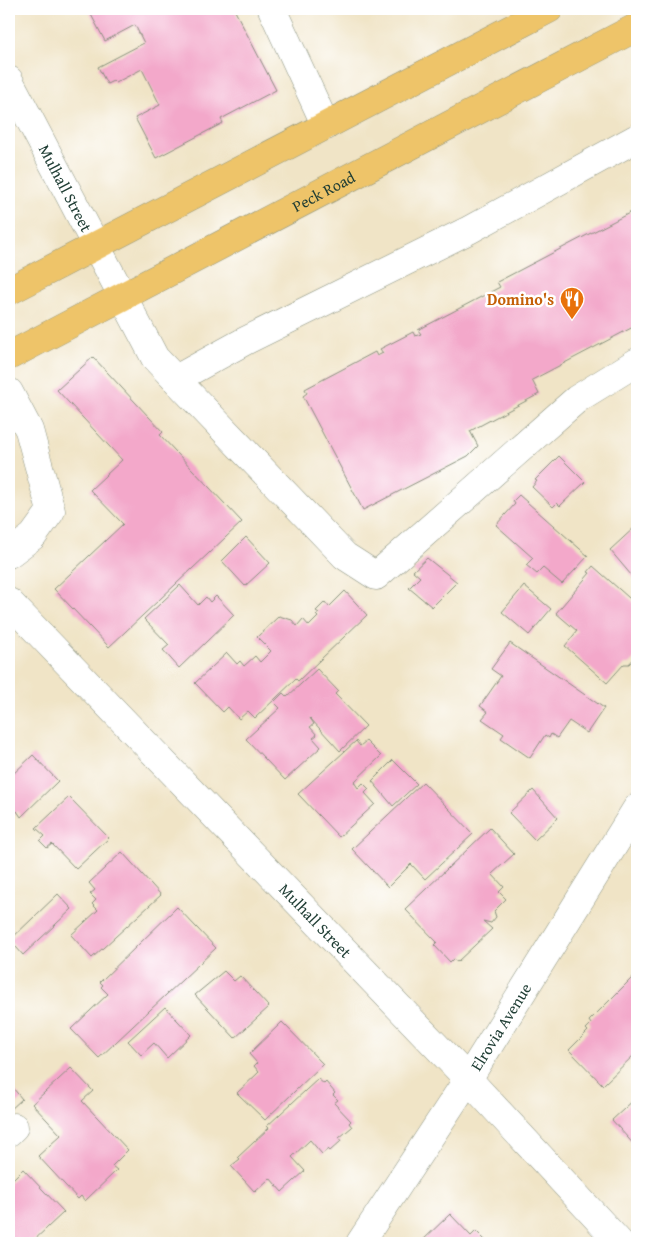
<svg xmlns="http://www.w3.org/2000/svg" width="646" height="1252" font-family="'Gentium Book Plus',serif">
  <rect width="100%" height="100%" fill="#fff"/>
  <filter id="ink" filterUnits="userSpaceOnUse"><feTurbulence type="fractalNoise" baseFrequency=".02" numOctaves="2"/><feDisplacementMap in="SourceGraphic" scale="10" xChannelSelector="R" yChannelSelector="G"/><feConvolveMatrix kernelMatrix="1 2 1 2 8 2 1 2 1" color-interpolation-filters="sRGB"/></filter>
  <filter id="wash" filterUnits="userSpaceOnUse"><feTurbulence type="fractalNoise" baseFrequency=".0096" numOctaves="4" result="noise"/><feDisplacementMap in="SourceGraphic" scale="20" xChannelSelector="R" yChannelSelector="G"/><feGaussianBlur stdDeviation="1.12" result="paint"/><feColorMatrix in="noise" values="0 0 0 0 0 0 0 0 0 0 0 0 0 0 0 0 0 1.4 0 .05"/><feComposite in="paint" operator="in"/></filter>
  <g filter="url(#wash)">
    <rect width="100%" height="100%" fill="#f0e4c6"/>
    <g id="blocks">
      <!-- building -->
      <path fill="#f3a8ca" d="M88,9H234L276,90L221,119L223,123L156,158L135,118L160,105L142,69L115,83L113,81L107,84L98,67L144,43L135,25L105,41Z
        M637,209V325L532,380L539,394L470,431L478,446L468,456L363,510L303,396L307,393L305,389L375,352L377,356L383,353L380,349L413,332L415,336L421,334L418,330L500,287L497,282Z
        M93,357L163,432L160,435L242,522L109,647L54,589L123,524L90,490L122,460L57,390Z
        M559,456L585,482L560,506L557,503L553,507L532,487L537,481L535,480Z
        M519,495L588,556L562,584L543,568L537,574L526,565L533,558L496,525L515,504L513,501Z
        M636,526L637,528V582L610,550Z
        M246,537L270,563L245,586L222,561Z
        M427,558L457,582L432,607L409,588L420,577L413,571Z
        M593,566L637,605V655L629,664H624L607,683L565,646L577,631L556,613L590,573L588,572Z
        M180,585L198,605L206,597L210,602L216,596L234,615L179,668L163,650L169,645L144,619Z
        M524,586L551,609L529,635L502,612Z
        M345,591L367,615L298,681L296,679L255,718L248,711L239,719L228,707L223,712L195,683L227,653L237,664L240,661L244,666L255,656L260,662L271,651L257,637L279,616L292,620L297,626L303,619L309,626L318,617L316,615L319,613L316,611L325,602L329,607Z
        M510,643L604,708L587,733L569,721L557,738L551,734L549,738L545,735L530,758L501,738L504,734L482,719L488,712L480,706L501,676L491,669Z
        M317,669L338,691L335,694L366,726L340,751L310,718L314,724L310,727L317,735L313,738L321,747L285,780L246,739L280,708L274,702L283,693L287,697Z
        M356,741L360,746L366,741L381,756L354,782L358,788L363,783L369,789L365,793L375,804L339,837L298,794Z
        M33,755L58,781L21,817L17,811L9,819V774L11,776Z
        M393,760L417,784L393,806L372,781Z
        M423,782L473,834L425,879L411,864L388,887L352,849Z
        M533,790L558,818L535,840L509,813Z
        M69,797L109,838L76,869L52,844L47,848L40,841L45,836L36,828Z
        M490,828L514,854L492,874L504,887L499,892L506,899L494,911L496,917L491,923L483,921L492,929L457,962L453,959L450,962L434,945L437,942L405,909Z
        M122,852L161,895L92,958L71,935L98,910L92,904L96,900L90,894L95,890L89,883Z
        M58,894L72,909L23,955L10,940Z
        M177,907L216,948L99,1058L71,1029L108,994L101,987L103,985L100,982Z
        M224,971L234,981L240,976L269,1007L235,1038L195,995Z
        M637,973V1052L603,1085L569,1050L588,1031L586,1029L591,1024L589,1021Z
        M165,1007L191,1035L167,1058L154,1043L141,1055L128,1041Z
        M282,1022L323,1064L265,1120L237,1093L259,1072L254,1066L257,1063L249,1054Z
        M71,1068L93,1091L82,1101L128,1150L112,1166L117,1170L85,1201L81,1196L78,1199L38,1156L61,1135L32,1104Z
        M318,1079L324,1084L326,1082L335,1093L333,1095L338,1100L334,1103L351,1121L349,1123L352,1127L339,1138L341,1141L330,1151L328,1149L322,1154L310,1140L292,1157L305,1171L282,1192L270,1178L255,1192L231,1166L240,1159L238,1157L269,1128L267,1126Z
        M9,1083L22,1099L9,1111Z
        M637,1097V1156L632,1150L636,1147L612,1120Z
        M23,1169L64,1212L31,1243H9V1183Z
        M450,1214L471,1236L476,1231L488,1243H420Z"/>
    </g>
  </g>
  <g filter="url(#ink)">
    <use href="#blocks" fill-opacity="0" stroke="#88907d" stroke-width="1"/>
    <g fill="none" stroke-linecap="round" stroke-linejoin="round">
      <defs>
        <g id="minor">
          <path d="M272,9L326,126"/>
          <path id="s1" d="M9,80L155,358L345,556L376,576L577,399L637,362"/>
          <path d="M176,379L245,341L469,230L637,138"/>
          <path d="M9,392L29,430L51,511L33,536L9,554"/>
          <path id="s2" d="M9,602L468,1079L620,1243"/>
          <path d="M9,1132L14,1127"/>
          <path id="s3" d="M360,1243L468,1079L637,808"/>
        </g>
        <g id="major">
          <path d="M9,291L549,9"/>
          <path id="s4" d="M9,356L637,27"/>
        </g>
      </defs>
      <!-- minor casing -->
      <use href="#minor" stroke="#88907d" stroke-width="29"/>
      <!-- major casing -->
      <use href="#major" stroke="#88907d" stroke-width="29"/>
      <!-- minor -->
      <use href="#minor" stroke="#fff" stroke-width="28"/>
      <!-- major -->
      <use href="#major" stroke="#eec469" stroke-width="28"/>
    </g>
  </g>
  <!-- icons -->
  <defs>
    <symbol id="restaurant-pin" viewBox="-11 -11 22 30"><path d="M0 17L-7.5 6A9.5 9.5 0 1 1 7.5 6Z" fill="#e8710a" stroke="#fff"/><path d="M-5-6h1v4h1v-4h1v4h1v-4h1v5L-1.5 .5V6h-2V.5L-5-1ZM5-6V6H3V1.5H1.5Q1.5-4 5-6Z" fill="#fff"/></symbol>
  </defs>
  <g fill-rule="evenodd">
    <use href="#restaurant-pin" x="558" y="285" width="28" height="38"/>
  </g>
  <g text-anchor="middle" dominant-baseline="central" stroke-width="5" stroke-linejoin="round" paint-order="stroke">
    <!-- street labels -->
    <g font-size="16" fill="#1f3d34" stroke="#fff">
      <text stroke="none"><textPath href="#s1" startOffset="122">Mulhall Street</textPath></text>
      <text stroke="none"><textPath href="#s4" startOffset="355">Peck Road</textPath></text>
      <text stroke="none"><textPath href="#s2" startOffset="442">Mulhall Street</textPath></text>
      <text stroke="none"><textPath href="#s3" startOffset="258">Elrovia Avenue</textPath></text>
    </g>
    <!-- food labels -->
    <g font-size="16" font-weight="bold" fill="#c56008" stroke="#fff" text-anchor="end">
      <text x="554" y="299">Domino's</text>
    </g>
  </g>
  <!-- margin -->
  <rect width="646" height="1252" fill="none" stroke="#fff" stroke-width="30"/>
</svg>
